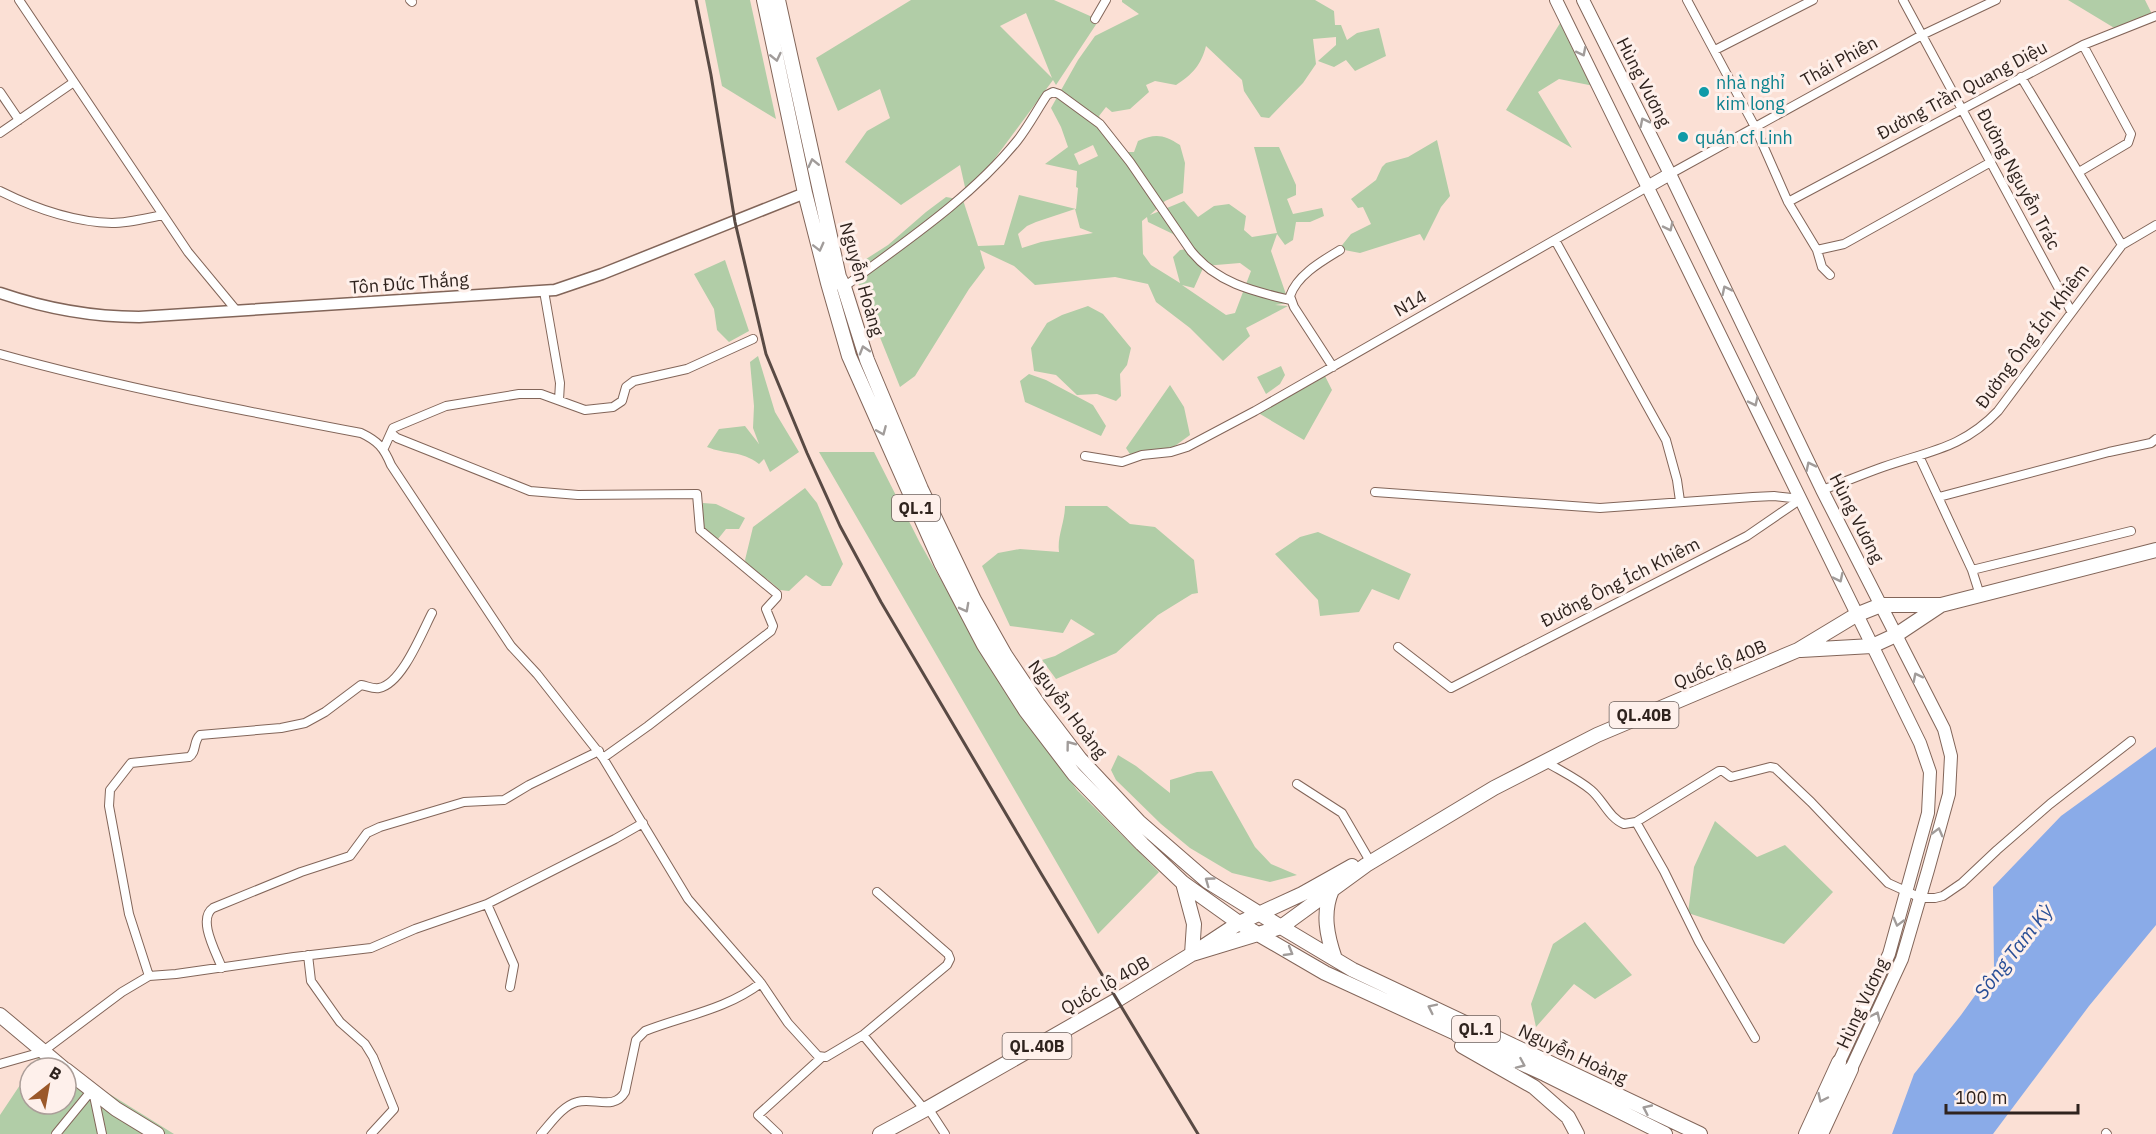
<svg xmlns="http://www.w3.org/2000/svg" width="2156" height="1134" font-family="'IBM Plex Sans',sans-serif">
  <rect width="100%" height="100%" fill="#fbe0d5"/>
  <!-- green -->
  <path fill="#b1cda7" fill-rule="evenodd" d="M705,0H750L776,119L722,86Z
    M911,0H1054L1099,20L1056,85L1053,80L967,196L960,165L901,205L845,162L867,131L890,118L880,89L838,111L816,58ZM1026,13L1052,78L1000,26Z
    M1122,0H1315L1334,11L1335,25H1341L1347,40L1357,33L1379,28L1386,56L1355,71L1346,60L1334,67L1318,61L1336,45V37L1313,39L1316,64L1303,83L1269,118L1261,117L1244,91L1242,80L1206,46C1201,65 1193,74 1176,85L1155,81L1146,85L1149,92L1130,109L1112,112L1106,107L1099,116L1116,152H1134L1138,141C1156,133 1164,135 1180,145L1185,163L1183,193L1165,201L1150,215L1184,201L1198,217L1214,206L1229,204L1246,216L1244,230L1252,237L1277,233L1254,147H1279L1296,185V195L1287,199L1293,214L1322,208L1324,216L1310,222H1296L1293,240L1285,245L1277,234L1271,251L1289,303L1275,305L1288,306L1246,328L1250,336L1223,361L1190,328L1156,302L1148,284L1115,277L1035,285L1014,266L980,250L985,268L969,289L915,376L900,387L852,268L888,245L926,212L946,197L963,200L978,246L1004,245L1019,195L1076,209L1078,188L1076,187L1077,171L1045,164L1068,147L1061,127L1051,108L1078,60L1095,36L1139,14L1122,2ZM1093,145L1098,156L1079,165L1074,154ZM1075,209L1080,228L1093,233L1041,242L1022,248L1018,234L1027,226L1036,222ZM1147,217L1148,222L1173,234L1187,249L1180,250L1173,257L1180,283L1151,265L1143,254L1142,221ZM1240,263L1251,271L1235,313L1226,315L1182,285L1194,288L1204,266Z
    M2068,0H2145L2152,14L2116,29Z
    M1562,20L1594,86L1559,79L1538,92L1572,148L1506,110Z
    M1437,140L1450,196L1441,207L1424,241L1420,234L1360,253L1339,249L1351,234L1371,224L1363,207L1358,208L1351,199L1376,180L1382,167L1386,163L1408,157Z
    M725,260L749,331L729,342L717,330L714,309L694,274Z
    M1088,306L1103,314L1131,348L1127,365L1120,374L1121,396L1116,401L1097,394L1077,395L1056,375L1034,371L1031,348L1047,323L1062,315Z
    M758,356L775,412L799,452L770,472L764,459L759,464C741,450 726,455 707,447L719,429L745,426L759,444L753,428L754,406L750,362Z
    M1281,366L1285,375L1280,384L1266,394L1257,377Z
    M1029,374L1046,380L1093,405L1106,426L1101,436L1025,402L1020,381Z
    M1325,376L1332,390L1304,440L1255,411L1305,383L1310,385Z
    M1170,385L1184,407L1190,435L1168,451L1135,462L1126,448Z
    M819,452H874L920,543L996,677L1077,790L1159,872L1098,934Z
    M805,488L817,503L843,564L831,586H822L806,575L789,591L780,590L767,579L750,573L745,560L753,527Z
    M703,503L716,504L745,518L739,529H726L718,539L703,533L700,510Z
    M1065,506H1107L1130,524L1155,527L1194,560L1198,593L1192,594L1158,615L1116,653L1056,679L1042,660L1055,656L1095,634L1071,619L1063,633L1010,626L982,566L998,553L1020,549L1059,552C1057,536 1065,522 1065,506Z
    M1318,532L1411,574L1399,600L1372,589L1359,612L1320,616L1318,600L1275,554L1300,537Z
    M1118,755L1136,766L1170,793V780L1197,772L1212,771L1255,847L1271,864L1297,875L1270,882L1232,873L1190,848L1161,824L1116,780L1111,770Z
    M1715,821L1757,857L1785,845L1833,892L1784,944L1688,913L1694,867Z
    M1585,922L1632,975L1595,999L1574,984L1536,1027L1531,1004L1553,944Z
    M42,1052L174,1134H0V1115L30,1070V1104H66V1068H31Z"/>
  <!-- water -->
  <path fill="#8aabe8" d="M2156,747V925L2089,1006L1993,1134H1892L1914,1074L1961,1015L1994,969L1993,887L2061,816Z"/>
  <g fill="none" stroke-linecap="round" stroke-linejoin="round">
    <defs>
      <path id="minor" d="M19,0L188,252L236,310
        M410,0L412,2
        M1687,0L1755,127L1788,202L1817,250L1844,244L1991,162
        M1903,0L2071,311
        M1095,19L1106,0
        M1715,50L1813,0
        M2021,77L2122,245
        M0,92L19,120
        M0,133L74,82
        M2079,172L2128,143L2131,134L2083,45
        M1670,174L1922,35L1996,0
        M0,191C34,208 74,222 112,223C129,223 147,218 163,215
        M1788,202L2083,45L2156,16
        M1555,240L1666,440L1677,480L1680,501
        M1817,250L1822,267L1830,275
        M844,287C903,243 971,198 1017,141C1028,127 1037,110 1047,95L1053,92L1059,94L1100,124L1130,162L1191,251C1217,283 1252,291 1290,300
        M544,291L560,383L559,400
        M0,354C119,387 240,410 361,433C378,441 384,448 391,465L511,646L537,674L603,758L688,899L761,983L788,1023L818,1056L826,1057L863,1035L925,1110
        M1333,367L1294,307L1290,296C1297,275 1322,261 1340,250
        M391,433L397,438L530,491L578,495L697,494L700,530L777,594V597L766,609L773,626L771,631L648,726L603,758
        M384,448L393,428L446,406L519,394H541L585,410L613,407L622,401L626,387L634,381L687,369L753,339
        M1085,456L1122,462L1142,455L1171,452L1187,447L1255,411L1649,186
        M1919,456L1972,570L1980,595
        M1822,490C1842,483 1863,474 1883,467C1929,451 1963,448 1998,411L2122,245L2156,225
        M1375,492L1600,508L1753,497L1774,496L1801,499
        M1939,497L2109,452L2151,443L2156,439
        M1972,570L2131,531
        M1398,647L1451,688L1747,536L1801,499
        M1546,762C1561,771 1578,779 1591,790C1603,800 1609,818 1624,824L1636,822L1719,771H1723L1731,777L1770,767L1775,768L1811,802L1888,883L1921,898H1935L1943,896L1962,883L1997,850L2050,804L2131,741
        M1297,784L1342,813L1367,856
        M1636,822L1664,871L1699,942L1755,1038
        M487,904L514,965L510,987
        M308,955L311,981L340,1022L365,1044L373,1057L394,1109L371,1134
        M222,968C216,952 197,919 213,908L301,872L350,856L367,833L380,827L464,802L504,800L529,785L599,751
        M149,976L129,914L109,806L110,790L131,763L189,757C197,752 193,741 200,735L281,728L305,723L325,712L361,685C367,686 373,689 379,688C402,684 422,632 432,613
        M863,1035L947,965L950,959L948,954L877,892
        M0,1064L42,1052L122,992L149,976L176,974L294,957L371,948L415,929L487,904L615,839L643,823
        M93,1091L102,1134
        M928,1108L945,1134
        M2106,1133L2107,1134
        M56,1134L92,1090
        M541,1134C551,1123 562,1106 577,1102C594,1097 614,1111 625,1092L636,1040L645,1031C686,1015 725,1010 761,983
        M778,1134L758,1115L822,1057"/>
      <path id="tertiary" d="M0,293C44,308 92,317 139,317L555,290L602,274L805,193"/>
      <path id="secondary" d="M1556,0L1920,743L1930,772L1928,813L1889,954L1839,1062
        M1583,0L1670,174L1822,490L1944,729L1951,756L1949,794L1928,870L1902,959L1851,1069
        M1649,186L1670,174"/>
      <path id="trunk" d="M764,0L805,193L828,283L849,356L941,563L984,645L1026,711L1074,774L1142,844L1183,883L1239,923L1325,973L1545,1074L1665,1134
        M778,0L839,277L844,287L867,360L921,489L974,600L1005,655L1038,704L1080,759L1139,822L1207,881L1281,927L1353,970L1700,1134
        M1801,650L1872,646L1896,635L1941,605
        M1183,883L1194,924L1192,954
        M1332,890C1322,913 1327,936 1335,959
        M1192,954L1281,927L1366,865L1494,788L1597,735L1798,650L1856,615L1881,605H1941L2156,550
        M0,1015L63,1068
        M1462,1046L1534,1087L1568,1117L1577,1134
        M66,1070L116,1109L157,1134
        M880,1134L928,1108L1117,1000L1192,954L1239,923L1302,894L1352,866
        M1806,1134L1839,1062
        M1821,1134L1851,1069"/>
    </defs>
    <!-- minor casing -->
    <use href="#minor" stroke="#826559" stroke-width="10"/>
    <!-- tertiary casing -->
    <use href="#tertiary" stroke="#826559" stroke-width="13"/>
    <!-- secondary casing -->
    <use href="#secondary" stroke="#826559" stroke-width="14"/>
    <!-- trunk casing -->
    <use href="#trunk" stroke="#826559" stroke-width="16"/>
    <!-- minor -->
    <use href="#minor" stroke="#fff" stroke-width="8"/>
    <!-- tertiary -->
    <use href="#tertiary" stroke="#fff" stroke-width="10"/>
    <!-- secondary -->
    <use href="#secondary" stroke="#fff" stroke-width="12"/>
    <!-- trunk -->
    <use href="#trunk" stroke="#fff" stroke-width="14"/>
    <!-- rail -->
    <path stroke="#594a44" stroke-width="3" d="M696,0L711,75L735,222L766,354L807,453L840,526L881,602L1042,875L1198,1134"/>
  </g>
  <!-- one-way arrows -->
  <defs><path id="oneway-chevron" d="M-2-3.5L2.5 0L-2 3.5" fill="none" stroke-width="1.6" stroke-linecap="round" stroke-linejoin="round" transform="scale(1.5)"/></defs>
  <g stroke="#a19c9a">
    <use href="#oneway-chevron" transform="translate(1582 52) rotate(63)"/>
    <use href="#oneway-chevron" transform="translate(776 57) rotate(77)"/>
    <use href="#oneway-chevron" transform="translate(1644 122) rotate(-117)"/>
    <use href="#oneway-chevron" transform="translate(813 163) rotate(-103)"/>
    <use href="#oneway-chevron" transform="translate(1669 227) rotate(64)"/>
    <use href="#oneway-chevron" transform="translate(819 247) rotate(76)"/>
    <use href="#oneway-chevron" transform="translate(1726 290) rotate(-116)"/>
    <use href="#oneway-chevron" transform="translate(864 350) rotate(-107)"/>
    <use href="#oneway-chevron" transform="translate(1754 402) rotate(64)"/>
    <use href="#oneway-chevron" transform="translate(882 431) rotate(67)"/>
    <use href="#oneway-chevron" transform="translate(1810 466) rotate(-116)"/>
    <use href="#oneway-chevron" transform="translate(1839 578) rotate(64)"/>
    <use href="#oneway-chevron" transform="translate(965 608) rotate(62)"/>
    <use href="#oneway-chevron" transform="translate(1917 677) rotate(-117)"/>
    <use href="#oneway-chevron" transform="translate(1070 745) rotate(-127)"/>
    <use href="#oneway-chevron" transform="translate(1938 832) rotate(-75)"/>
    <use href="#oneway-chevron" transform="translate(1209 881) rotate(-144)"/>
    <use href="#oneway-chevron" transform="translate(1898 922) rotate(105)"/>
    <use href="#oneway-chevron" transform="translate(1289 952) rotate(30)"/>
    <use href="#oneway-chevron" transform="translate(1432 1008) rotate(-154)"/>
    <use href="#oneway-chevron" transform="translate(1876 1016) rotate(-65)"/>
    <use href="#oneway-chevron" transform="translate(1521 1064) rotate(24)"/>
    <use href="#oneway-chevron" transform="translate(1822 1098) rotate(115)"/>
    <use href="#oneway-chevron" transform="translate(1647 1109) rotate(-155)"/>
  </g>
  <!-- markers -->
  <g fill="#0f9aa8" stroke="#fef0eb" stroke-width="2">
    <circle cx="1704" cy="92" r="6"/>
    <circle cx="1683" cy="137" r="6"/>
  </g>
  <g text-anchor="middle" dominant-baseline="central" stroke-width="6" stroke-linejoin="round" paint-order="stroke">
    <!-- shield labels -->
    <g fill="#fef0eb" stroke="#6d605c" stroke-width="1.5">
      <rect x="892" y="495" width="48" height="26" rx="4.5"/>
      <rect x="1609.5" y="702" width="69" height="26" rx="4.5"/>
      <rect x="1452" y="1016" width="48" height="26" rx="4.5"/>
      <rect x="1002.5" y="1033" width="69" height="26" rx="4.5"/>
    </g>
    <g font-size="16" font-weight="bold" fill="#2f231e">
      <text x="916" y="508">QL.1</text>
      <text x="1644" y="715">QL.40B</text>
      <text x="1476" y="1029">QL.1</text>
      <text x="1037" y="1046">QL.40B</text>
    </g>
    <!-- street labels -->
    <g font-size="18" fill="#2f231e" stroke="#fef0eb">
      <text transform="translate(1839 61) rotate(-29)">Thái Phiên</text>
      <text transform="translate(1644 82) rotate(63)">Hùng Vương</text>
      <text transform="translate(1962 90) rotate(-28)">Đường Trần Quang Diệu</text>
      <text transform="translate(2019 179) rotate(62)">Đường Nguyễn Trác</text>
      <text transform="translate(862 279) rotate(74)">Nguyễn Hoàng</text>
      <text transform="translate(409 283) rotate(-4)">Tôn Đức Thắng</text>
      <text transform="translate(1410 303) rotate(-30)">N14</text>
      <text transform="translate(2032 336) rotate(-53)">Đường Ông Ích Khiêm</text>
      <text transform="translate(1857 518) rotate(63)">Hùng Vương</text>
      <text transform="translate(1620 582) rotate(-27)">Đường Ông Ích Khiêm</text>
      <text transform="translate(1720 664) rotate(-23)">Quốc lộ 40B</text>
      <text transform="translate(1068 709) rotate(53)">Nguyễn Hoàng</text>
      <text transform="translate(1105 985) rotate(-30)">Quốc lộ 40B</text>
      <text transform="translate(1862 1003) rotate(-65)">Hùng Vương</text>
      <text transform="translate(1573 1054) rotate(25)">Nguyễn Hoàng</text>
    </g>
    <!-- culture labels -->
    <g font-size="18" fill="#0d838f" stroke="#fef0eb" text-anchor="start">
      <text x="1716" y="82">nhà nghỉ<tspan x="1716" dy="21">kim long</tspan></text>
      <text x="1695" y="137">quán cf Linh</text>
    </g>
    <!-- water labels -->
    <g font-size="20" font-style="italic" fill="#2a4f97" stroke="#fef0eb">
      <text transform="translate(2013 951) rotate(-52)">Sông Tam Kỳ</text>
    </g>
  </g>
  <!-- north arrow -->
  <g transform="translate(48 1086) rotate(31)"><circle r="28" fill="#fef0eb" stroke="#ab9e99" stroke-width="1.5"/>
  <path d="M0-4.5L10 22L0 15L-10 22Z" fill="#9b5829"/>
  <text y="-9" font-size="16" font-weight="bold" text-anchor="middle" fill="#2f231e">B</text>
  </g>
  <!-- scale -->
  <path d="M1946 1104v9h132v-9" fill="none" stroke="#2f231e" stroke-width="3"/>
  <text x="1955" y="1104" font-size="18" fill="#2f231e" stroke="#fef0eb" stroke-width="4.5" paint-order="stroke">100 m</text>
</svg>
